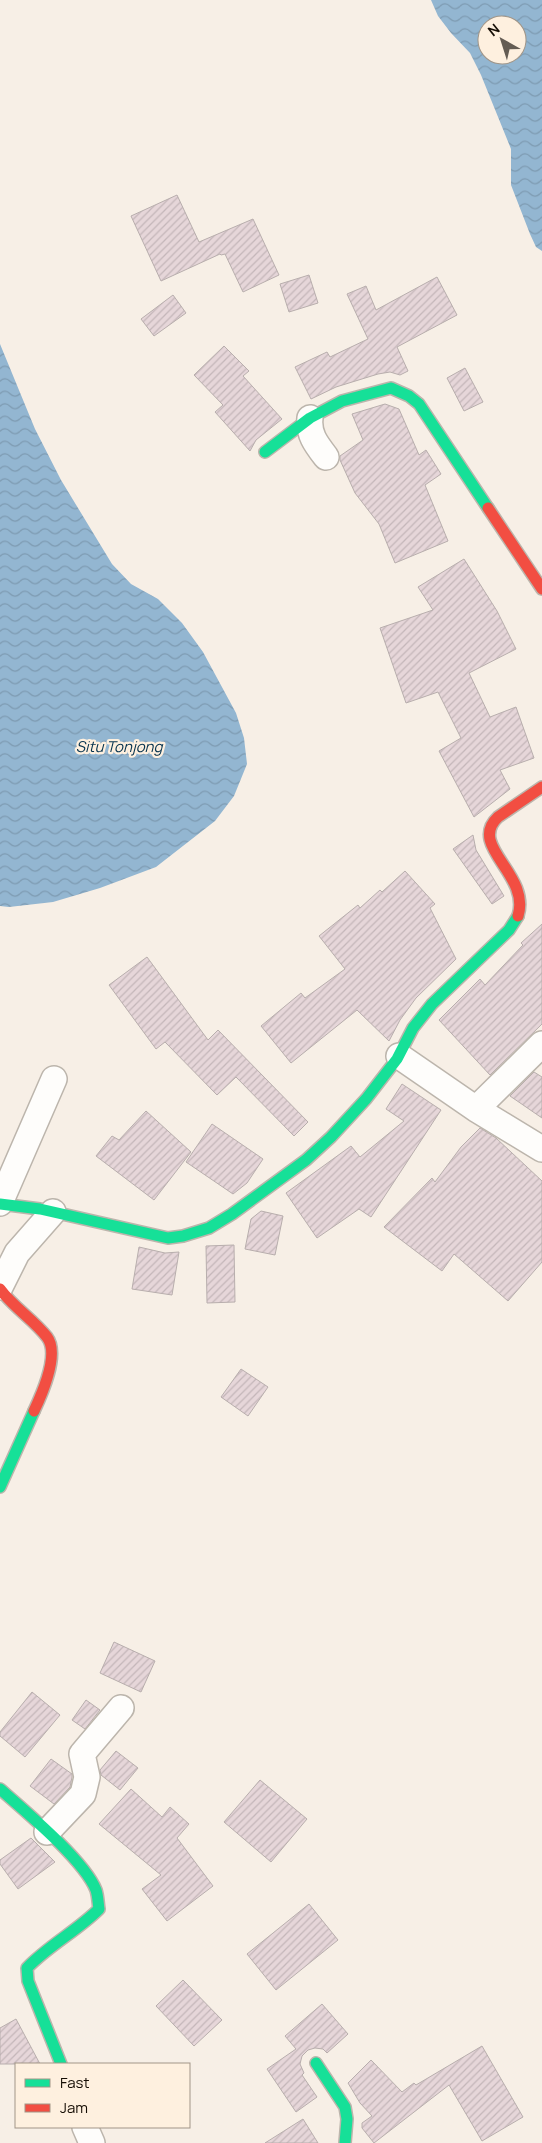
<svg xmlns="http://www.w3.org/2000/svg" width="542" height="2143" font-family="Manrope,sans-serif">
  <defs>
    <pattern id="water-waves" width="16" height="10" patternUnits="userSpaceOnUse" patternTransform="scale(1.25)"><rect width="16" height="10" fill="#93b6d1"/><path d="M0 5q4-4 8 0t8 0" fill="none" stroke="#7e9bb2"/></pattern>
    <pattern id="building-hatch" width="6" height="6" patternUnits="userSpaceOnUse" patternTransform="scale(1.25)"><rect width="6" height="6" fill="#e6d6d9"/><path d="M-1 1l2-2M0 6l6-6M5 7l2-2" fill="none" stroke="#c4b6b9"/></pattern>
  </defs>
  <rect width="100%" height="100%" fill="#f7efe6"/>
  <!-- water -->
  <path fill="url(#water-waves)" fill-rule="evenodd" d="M431,0H542V251L536,247L530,234L511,185V149L481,75L470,53L451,33L438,16ZM487,25H517V55H487Z
    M0,344L35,429L61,480L112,564L131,584L158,599L182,623L203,652L236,713L244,738L247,764L234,796L215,821L156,867L100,888L53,902L9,907L0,906Z"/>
  <!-- building -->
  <path fill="url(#building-hatch)" stroke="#b8aead" d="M177,195L199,242L253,219L279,275L243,292L225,254L221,255L220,254L161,281L131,216Z
    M309,275L318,303L289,312L280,284Z
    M437,277L457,315L397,347L408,371L400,375L390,372L378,374L336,387L311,399L295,367L327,352L330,357L368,339L347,294L366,286L376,310Z
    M173,295L186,313L154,336L141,319Z
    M224,346L249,371L243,376L282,419L256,440L250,451L215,412L223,405L194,375Z
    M465,368L483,402L464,411L447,378Z
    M385,404L399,409L419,455L426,450L441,474L425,485L448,541L395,563L379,524L355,493L340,460V456L363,440L352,414Z
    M464,559L497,611L516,649L469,673L490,717L516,707L534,758L500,770L510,789L474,817L439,751L461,738L438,692L406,703L380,628L433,610L418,587Z
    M473,835L476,850L504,896L492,904L453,849Z
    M405,871L435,904L430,908L456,959L416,998L400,1020L389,1041L357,1010L291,1063L261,1026L301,993L305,998L345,969L319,936L358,905L360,908L380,890L382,892Z
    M542,924V1024L490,1075L439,1020L480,979L485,985L523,945L521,943Z
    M147,957L208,1040L218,1030L308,1122L294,1136L236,1077L217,1095L165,1042L156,1049L109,985Z
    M534,1072L542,1077V1118L510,1096Z
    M402,1084L441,1110L371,1217L359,1209L317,1238L286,1193L351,1146L360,1157L404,1121L386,1109Z
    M146,1111L191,1152L154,1200L96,1156L112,1136L119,1140Z
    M212,1124L263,1159L247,1183L233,1194L186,1162Z
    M480,1128L496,1138L542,1181V1262L508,1301L454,1254L442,1271L384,1227L432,1178L435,1182L461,1147Z
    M261,1211L283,1216L275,1255L245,1249L251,1219Z
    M234,1245L235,1302L207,1303L206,1246Z
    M139,1247L165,1253L179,1252L172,1295L132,1289Z
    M241,1369L268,1387L248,1416L221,1397Z
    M114,1642L155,1661L141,1692L100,1673Z
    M32,1692L60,1715L25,1757L0,1736V1732Z
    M86,1700L100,1710L85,1729L72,1720Z
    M116,1751L138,1768L120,1790L101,1775L100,1770Z
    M51,1759L72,1774V1777L70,1787L54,1804L30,1786Z
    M260,1780L307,1819L271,1862L224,1822Z
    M131,1789L162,1817L170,1807L189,1824L177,1838L213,1886L167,1921L142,1889L161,1875L99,1824Z
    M31,1838L55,1862L18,1889L0,1864V1860Z
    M309,1904L338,1940L276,1990L247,1954Z
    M183,1980L222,2020L194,2046L156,2006Z
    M322,2004L348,2034L327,2053L323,2049L315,2048L308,2050L302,2056L300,2064L304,2073L302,2075L317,2097L296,2112L267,2069L296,2049L285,2036Z
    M16,2019L40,2064H0V2028Z
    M482,2046L523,2117L482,2141L449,2085L374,2143L362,2128V2123L372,2116L360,2103L348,2083L371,2060L402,2092L414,2083L416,2085Z
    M303,2119L318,2143H265Z"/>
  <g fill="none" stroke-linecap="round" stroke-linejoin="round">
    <defs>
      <path id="street" d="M310,418C308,434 316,444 326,457
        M399,1056L476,1109L542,1149
        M476,1109L542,1044
        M0,1203L54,1079
        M0,1287L17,1253L53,1212
        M47,1832L83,1794L87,1777L82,1754L121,1708
        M85,2127L92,2143"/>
      <path id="fast" d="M265,452L310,418L342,401L391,388L409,396L419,404L488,508
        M0,1204L40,1209L168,1238L183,1236L209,1228L232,1214L306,1160L331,1137L366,1099L397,1059L413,1028L432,1004L509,930L518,916
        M0,1487L34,1411
        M0,1789C25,1811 84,1860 96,1890C98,1896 98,1903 99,1909C77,1931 49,1945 27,1968L28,1981L61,2064
        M316,2063L345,2107L347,2119L345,2143"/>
      <path id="jam" d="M488,508L542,589
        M518,916C531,874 467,846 498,817L542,787
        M0,1289C13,1307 33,1319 47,1337C60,1354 42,1394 34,1411"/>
    </defs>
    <!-- street casing -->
    <use href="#street" stroke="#bcb5ac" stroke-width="28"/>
    <!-- fast casing -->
    <use href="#fast" stroke="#bcb5ac" stroke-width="14"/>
    <!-- jam casing -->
    <use href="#jam" stroke="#bcb5ac" stroke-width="14"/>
    <!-- street -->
    <use href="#street" stroke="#fefdfb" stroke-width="25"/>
    <!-- fast -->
    <use href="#fast" stroke="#16e098" stroke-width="11"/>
    <!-- jam -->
    <use href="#jam" stroke="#f24e42" stroke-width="11"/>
  </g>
  <g text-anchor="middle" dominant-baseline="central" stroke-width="4.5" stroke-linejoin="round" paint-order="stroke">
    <!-- water labels -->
    <g font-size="15" font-style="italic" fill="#03314d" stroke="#fef0df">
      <text x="119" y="746">Situ Tonjong</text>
    </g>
  </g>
  <!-- legend -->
  <rect x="15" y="2063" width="175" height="65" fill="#fef0df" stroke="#a19587"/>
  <rect x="25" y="2079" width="25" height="8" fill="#16e098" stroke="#a19587"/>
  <text x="60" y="2088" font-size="15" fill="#150d04">Fast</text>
  <rect x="25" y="2104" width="25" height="8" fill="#f24e42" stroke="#a19587"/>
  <text x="60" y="2113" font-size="15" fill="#150d04">Jam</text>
  <!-- north arrow -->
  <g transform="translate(502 40) rotate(321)"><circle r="24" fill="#fef0df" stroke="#a19587"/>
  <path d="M0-4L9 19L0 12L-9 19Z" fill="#645c53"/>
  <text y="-8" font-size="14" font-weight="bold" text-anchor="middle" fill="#150d04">N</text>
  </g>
</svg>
